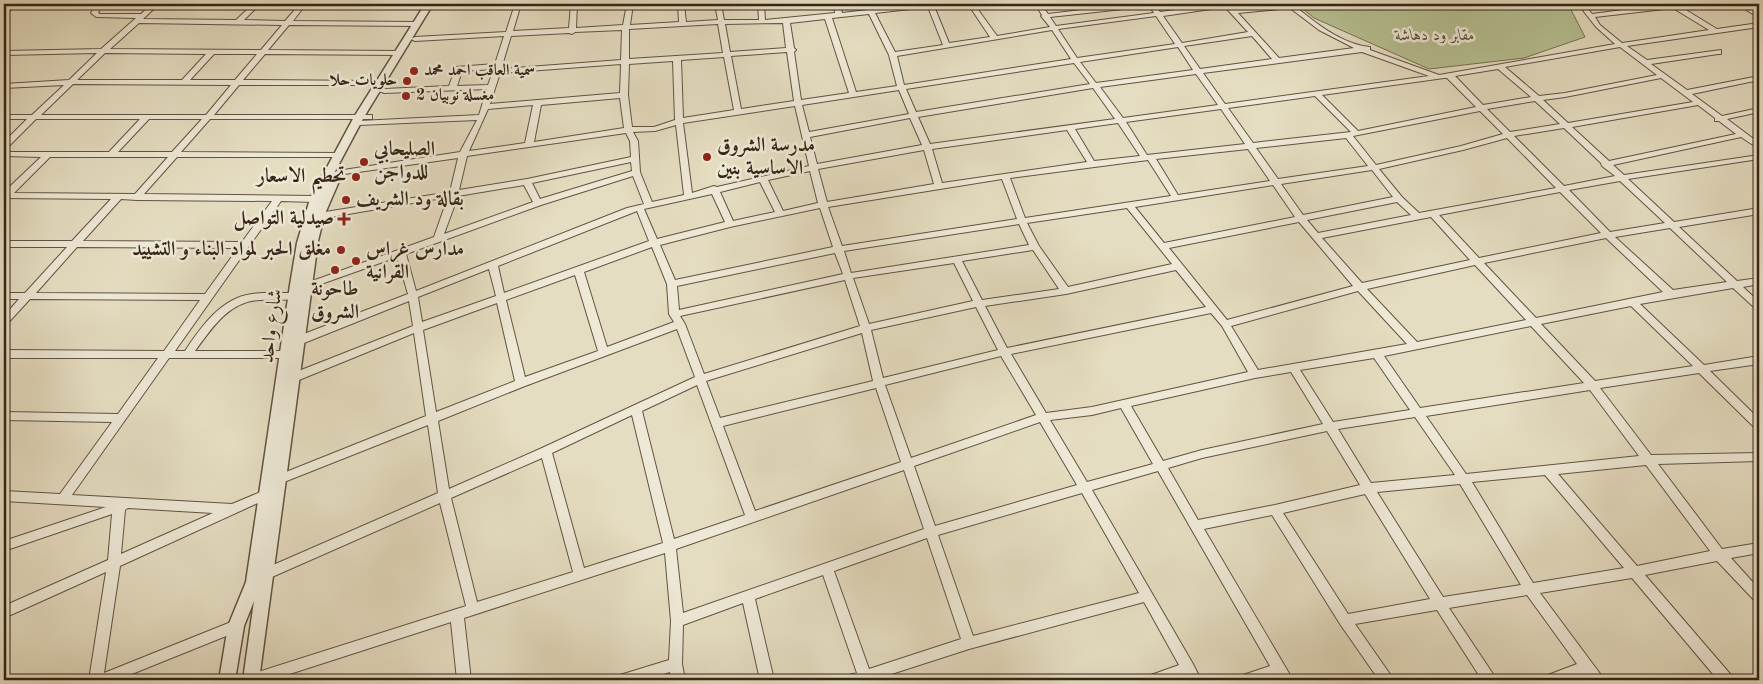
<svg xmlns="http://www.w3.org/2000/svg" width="1763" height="684" font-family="'Old Standard TT',Amiri,serif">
  <rect width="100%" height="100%" fill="#e5ddc1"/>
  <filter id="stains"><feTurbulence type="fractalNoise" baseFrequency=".004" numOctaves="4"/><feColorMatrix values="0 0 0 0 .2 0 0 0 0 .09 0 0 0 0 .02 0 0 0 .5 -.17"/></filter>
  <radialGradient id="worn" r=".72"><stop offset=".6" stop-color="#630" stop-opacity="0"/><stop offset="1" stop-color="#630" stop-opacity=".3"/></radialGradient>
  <!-- green -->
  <path fill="#b6c092" stroke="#767254" d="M1297,4H1568L1585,37L1524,58L1429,69L1314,18Z"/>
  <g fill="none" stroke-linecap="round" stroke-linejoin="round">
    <defs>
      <path id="minor" d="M11,4H18L4,15V10Z
        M96,4H102L98,13L100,14H141L152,4H159L143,19L236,20L253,4H260L244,20L285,21L300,4H306L293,21L417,22L420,24L417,26L289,25L268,50L399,51L403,53L399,55L265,54L243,80L380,81L384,83L380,85H239L214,115H372V119H210L181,152L338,153H341V157H177L144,194L315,196L319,199L315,202L281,201L175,351H185C201,327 221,298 252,294C266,292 281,293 295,293L300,296L298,298C286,301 272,299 260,300C229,301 212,328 195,351H287L292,355L291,358H169L72,495L232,504L263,491L276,476L426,416L414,333L299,380H291L290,377L291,374L413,326L409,301L304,343H296L295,340L296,337L408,294L397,257L310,288L307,289L302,286L304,284L434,237L448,197L319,219L315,216L319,213L450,192L458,158L337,175L333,173L337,171L460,152L477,120L359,125L355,123L359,121L479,115L487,89L384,93L380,91L384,89L449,86L456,67L495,64L504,36L415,41L411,39L415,37L506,32L515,4H521L513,31L569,28L571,4H577L576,28L623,25L627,4H633L630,25L679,22L678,4H684L686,22L718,20L715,4H721L724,20H759L758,4H764L765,20L835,13L834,4H840L842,13L920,4H939L934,6L949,43L990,37L968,4H974L997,36L1050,27L1041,16L1042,15L1035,4H1041L1048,14L1123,5L1126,7L1123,9L1050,17L1056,26L1154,13L1148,4H1154L1160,12L1221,4H1229L1234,9L1293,4C1312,21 1343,45 1370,47V50L1439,75L1615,44L1596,27L1578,4H1584L1592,14L1669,4H1690L1689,5L1681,7L1717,29L1759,23V27L1627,46L1647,60L1721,50V54H1718L1651,64L1687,90L1759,76V80L1692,94L1722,116L1759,108V112L1727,119L1759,143V149L1741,137L1613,165L1624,175L1759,155V159L1628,179L1674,222L1759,208V214L1679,227L1737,281L1759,278V284L1743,287L1759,302V310L1756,309L1733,288L1640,304L1704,365L1759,356V364L1710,371L1759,419V429L1755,428L1699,373L1600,388L1651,455L1759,453V461L1658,464L1722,549L1759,543V553L1731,558L1759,589V603L1755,601L1717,561L1645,575L1731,675L1733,680H1718L1632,578L1540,593L1601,675L1603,680H1588L1584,674L1568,680H1546L1548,675L1577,664L1527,595L1449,608L1497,680H1482L1437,610L1355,624L1394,680H1379L1340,624L1272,515L1204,529L1293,680H1279L1276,676L1265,680H1241L1243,675L1270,666L1158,471L1092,490L1193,664L1201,680H1187L1184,676L1172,680H1149L1151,675L1179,665L1144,602L969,649L873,680H847L849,675L857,673L823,575L755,599L774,680H760L743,603L683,625L682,664L685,680H671L670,672L644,680H618L620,675L669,660L671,621L665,553L464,618L471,680H457L451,622L271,680H245L247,675L252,674L466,606L440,503L272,577L268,578L264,577L262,573L264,569L438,493L428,425L284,482L271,497L120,566L104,673L236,620L241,622L242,626L241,630L117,680H89L106,572L4,618V606L108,560L112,514L4,551V541L106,507L4,501V491L60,494L112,422L4,420V412L118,414L158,358H4V350L164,351L200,300L30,299L7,324L4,325V316L19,299H4V293H25L67,247H4V241H72L111,199L4,198V192L41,157L4,156V152H109L140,119H36L7,148H4V142L27,119H4V115H32L64,85L4,88V84L69,80L97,53L4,55V51L101,49L136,18L96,17L91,13ZM928,7L943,45L895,52L875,13ZM1225,7L1248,32L1182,43L1163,16ZM1290,8L1319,30L1354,48L1279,58L1238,13ZM1673,8L1709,30L1622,43L1600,25L1595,17ZM869,14L889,55L897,86L856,92L832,18ZM1156,16L1175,44L1077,58L1058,29ZM825,19L849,93L801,100L794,52L796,50L794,48L790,23ZM139,23L282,25L261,50L110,49ZM783,23L786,48L730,52L725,24ZM718,24L723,53L629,59V29ZM622,30L621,60L501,69L511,36L569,33L572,34L575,32ZM1052,30L1071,59L904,85L897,56ZM1252,36L1272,59L1200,69L1184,46ZM1178,47L1193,70L1096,83L1080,62ZM1620,47L1657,75L1565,93L1539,96L1505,67ZM787,52L794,101L741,109L731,56ZM1362,52L1429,76L1225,104L1203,73ZM105,53L206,54L182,80H77ZM214,54H257L235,80H190ZM724,57L734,110L683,118L681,60ZM673,61L675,120L654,127H632L628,95L629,64ZM1074,63L1090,84L916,112L906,89ZM621,64L620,93L490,104L500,73ZM494,69L488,85L457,86L462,71ZM1498,69L1531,97L1483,105L1455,76ZM1196,74L1218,105L1123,118L1100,87ZM1444,78H1447L1476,107L1358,131L1322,95ZM1661,78L1693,102L1568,123L1543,100L1565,97ZM73,84L231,85L206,115H41ZM1093,88L1115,119L930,144L918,117ZM899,90L909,114L809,132L802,105ZM1315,96L1351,132L1253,143L1228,108ZM620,98L624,128L534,142L541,105ZM1535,101L1560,124L1510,132L1487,109ZM533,105L525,143L469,151L488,109ZM1698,105L1715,118V121H1719L1736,134L1609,161L1572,127ZM795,106L809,166L717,187L714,186L692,193L683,123ZM1221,109L1245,144L1147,155L1126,122ZM1480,111L1503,134L1461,146L1376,165L1353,136ZM910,118L922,145L817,164L810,137ZM149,119H202L172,152H118ZM1118,123L1140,156L1094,161L1075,129ZM676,125L684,195L652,202L640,172L638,141L633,132L655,131ZM1564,128L1601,163L1602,166L1615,176L1564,186L1514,136ZM1067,130L1087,162L942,183L932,149ZM626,133L630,141L631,157L527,179L459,190L467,156ZM1346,138L1368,166L1278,179L1256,148ZM1507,138L1556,188L1419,213L1402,197L1379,169L1463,150ZM1248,149L1270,181L1178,195L1156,159ZM924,150L934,184L827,202L818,169ZM50,157H168L135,194L14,193ZM1148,160L1171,196L1025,218L1010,178ZM631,162L632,171L540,199L532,183ZM1372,170L1393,197L1303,215L1281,184ZM810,171L818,203L783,211L768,180ZM633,176L644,204L627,208L416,291L406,254L541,205ZM1002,179L1017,219L842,246L828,207ZM1620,181L1665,223L1610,232L1569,190ZM760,182L775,212L733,221L720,192ZM524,185L533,202L444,234L458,196ZM1273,185L1295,217L1164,243L1135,207ZM1560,192L1601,233L1479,258L1439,215ZM712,194L725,222L657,239L644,209ZM121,199L137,200L272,201L242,242L83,241ZM1397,202L1411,215L1318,233L1307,220ZM820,208L833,247L675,280L660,245L730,227ZM1127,208L1172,264L1068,287L1039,246L1027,223ZM637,211L649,241L504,293L498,266ZM1431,217L1470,260L1362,283L1322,238ZM1299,222L1353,286L1227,320L1169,248ZM1019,224L1029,245L851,273L844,251ZM1670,228L1727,282L1673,290L1615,237ZM1606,238L1663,292L1536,318L1484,263ZM77,247L238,248L205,294L36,293ZM652,247L667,284L669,314L674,322L607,347L584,272ZM1033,250L1059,289L982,300L962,261ZM835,253L843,274L679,310L677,286ZM954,263L973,301L869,324L853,278ZM1475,265L1526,320L1417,342L1367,289ZM489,269L496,296L422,322L418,297ZM1176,270L1206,307L1007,348L985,306L1066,294ZM575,275L598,351L525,377L506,300ZM845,280L860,326L704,374L685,324L680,316ZM1358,291L1407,344L1258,370L1231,326ZM497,303L515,381L436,412L423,330ZM1631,306L1693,366L1595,381L1541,324ZM976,307L998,350L883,378L871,330ZM1211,313L1222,326L1248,372L1092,407L1046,413L1011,354ZM1531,326L1584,383L1420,408L1384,356ZM677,329L695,377L542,448L449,489L438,421L525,386ZM862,333L873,381L720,418L706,381ZM1001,356L1036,415L911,458L885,385ZM1374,358L1410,410L1333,422L1300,370ZM1291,372L1323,424L1202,450L1163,461L1131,406L1255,378ZM697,385L745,515L674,539L642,411ZM876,388L901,462L755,511L723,426ZM1590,390L1639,456L1466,474L1426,416ZM1121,408L1153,464L1087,482L1050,420L1092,415ZM632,415L663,543L584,568L552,453ZM1415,417L1455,475L1371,483L1338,429ZM1040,422L1077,485L935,526L914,466ZM1327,431L1360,485L1275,505L1198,520L1168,468L1202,458ZM542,458L573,572L477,602L451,498ZM1646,465L1710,551L1637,566L1558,474ZM904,470L924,529L683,613L676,549ZM1545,475L1624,568L1533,583L1472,482ZM1460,484L1521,585L1443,597L1377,492ZM1082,493L1139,593L973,636L938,535ZM1365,494L1430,599L1348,614L1283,513ZM128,508L213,513L121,554L125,510ZM927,538L961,639L869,669L834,571Z
        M1737,4H1744L1759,13V18Z"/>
      <path id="tertiary" d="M425,4H433L364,117L332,177H339L340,179L324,216L318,241L259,680H243L254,601L244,626L235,680H219L228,626L246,582L290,285L297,243L310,199L354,117Z"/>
    </defs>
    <!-- minor casing -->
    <use href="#minor" stroke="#625341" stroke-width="2"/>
    <!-- tertiary casing -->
    <use href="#tertiary" stroke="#625341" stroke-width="3"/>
    <!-- minor -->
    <use href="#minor" fill="#eee9d7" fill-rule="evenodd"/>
    <!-- tertiary -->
    <use href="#tertiary" fill="#eee9d7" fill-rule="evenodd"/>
  </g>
  <!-- markers -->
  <g fill="#8f2418" stroke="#eee9d7" stroke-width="2">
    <circle cx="414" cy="71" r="5"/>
    <circle cx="407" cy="81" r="5"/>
    <circle cx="406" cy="96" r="5"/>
    <circle cx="707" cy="157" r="5"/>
    <circle cx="364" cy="162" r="5"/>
    <circle cx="356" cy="177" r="5"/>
    <circle cx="346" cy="200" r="5"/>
    <path d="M341.5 211.5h5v5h5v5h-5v5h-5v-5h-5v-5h5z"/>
    <circle cx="341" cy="250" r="5"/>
    <circle cx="356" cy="261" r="5"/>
    <circle cx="335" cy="270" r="5"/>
  </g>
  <g text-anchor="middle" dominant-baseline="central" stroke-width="5" stroke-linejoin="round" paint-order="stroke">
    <!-- far-park labels -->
    <g font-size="16" font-style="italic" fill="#564c35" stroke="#eee9d7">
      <text x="1435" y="36">مقابر ود دهاشة</text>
    </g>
    <!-- far-poi labels -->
    <g font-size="16" font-weight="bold" fill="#362516" stroke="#eee9d7" text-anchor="start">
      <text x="424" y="71">سمية العاقب احمد محمد</text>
      <text x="397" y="81" text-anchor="end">حلويات حلا</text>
      <text x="416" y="96">مغسلة نوبيان 2</text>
    </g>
    <!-- poi labels -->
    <g font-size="20" font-weight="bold" fill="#362516" stroke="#eee9d7" text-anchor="start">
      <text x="717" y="146">مدرسة الشروق<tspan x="717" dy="23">الاساسية بنين</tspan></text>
      <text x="374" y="150">الصليحابي<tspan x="374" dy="23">للدواجن</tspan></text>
      <text x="346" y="177" text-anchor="end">تحطيم الاسعار</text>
      <text x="356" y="200">بقالة ود الشريف</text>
      <text x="334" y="219" text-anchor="end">صيدلية التواصل</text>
      <text x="331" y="250" text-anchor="end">مغلق الحبر لمواد البناء و التشييد</text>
      <text x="366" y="250">مدارس غراس<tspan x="366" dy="23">القرانية</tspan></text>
      <text x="335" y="290" text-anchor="middle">طاحونة<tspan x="335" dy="23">الشروق</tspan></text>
    </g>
    <!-- street labels -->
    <g font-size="20" fill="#362516" stroke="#eee9d7">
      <text transform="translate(272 326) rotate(-83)">شارع واحد</text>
    </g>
  </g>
  <!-- margin -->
  <rect width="1763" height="684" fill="none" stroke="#e5ddc1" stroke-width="20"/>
  <rect x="5" y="5" width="1753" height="674" fill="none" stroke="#362516" stroke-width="2.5"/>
  <rect x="10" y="10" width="1743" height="664" fill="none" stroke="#362516"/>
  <rect width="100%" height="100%" filter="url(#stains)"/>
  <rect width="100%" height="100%" fill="url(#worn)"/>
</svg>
